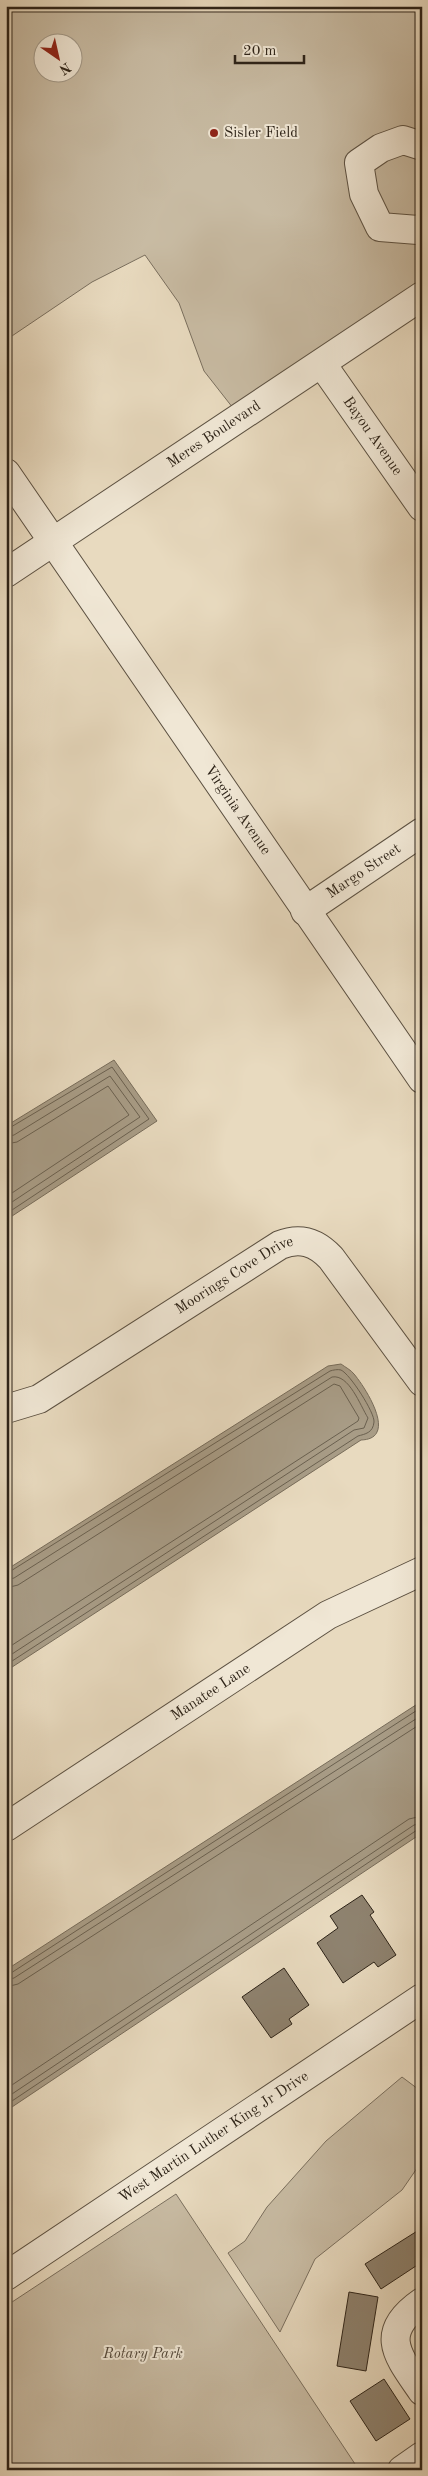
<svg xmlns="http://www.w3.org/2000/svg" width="428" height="2476" font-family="'Old Standard TT',serif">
  <rect width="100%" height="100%" fill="#e8dabf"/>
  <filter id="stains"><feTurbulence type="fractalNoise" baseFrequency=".004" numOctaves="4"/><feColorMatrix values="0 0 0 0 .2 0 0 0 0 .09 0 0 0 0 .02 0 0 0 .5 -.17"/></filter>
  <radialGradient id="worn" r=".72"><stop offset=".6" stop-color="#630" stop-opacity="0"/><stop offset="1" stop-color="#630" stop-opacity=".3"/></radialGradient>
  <!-- green -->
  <path fill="#c8bba3" stroke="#7a6f5e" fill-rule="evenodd" d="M6,6H422V280L233,408L204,371L179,303L145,255L92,282L6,340ZM42,42H72V72H42Z
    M402,2077L422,2092V2161L402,2190L315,2259L280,2332L228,2253L245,2241L267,2207L326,2141Z
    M176,2194L359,2470H6V2306Z"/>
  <!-- water -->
  <path fill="#a89c86" stroke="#776c5a" d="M114,1060L157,1121L6,1220V1126Z
    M341,1364C345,1367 351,1370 354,1374C365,1387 399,1439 361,1440L6,1671V1570L328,1366Z
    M422,1701V1833L6,2111V1970Z"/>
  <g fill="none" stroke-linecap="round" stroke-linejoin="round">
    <!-- shore -->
    <path stroke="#6a604f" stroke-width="1" d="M6,1130L112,1067L149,1119L6,1214
      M6,1137L14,1135L110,1076L140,1117L6,1206
      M6,1144L17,1142L108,1086L129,1115L6,1197
      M6,1574L330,1371C333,1370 338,1369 341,1370C350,1374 375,1413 374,1422C373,1433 365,1434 358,1436L6,1665
      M6,1580L14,1578L332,1377C349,1374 360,1405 368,1418L364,1428L354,1430L6,1658
      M6,1588L18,1585L334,1384L340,1386L359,1418L358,1421L6,1649
      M6,1974L11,1973L422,1707
      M6,1980L14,1978L422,1715
      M6,1987L18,1984L422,1723
      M6,2089L409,1819L422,1816
      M6,2098L414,1825L422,1823
      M6,2105L417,1830L422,1829"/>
  </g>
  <!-- building -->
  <path fill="#8e826f" stroke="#2d2318" d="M362,1895L374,1912L370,1915L396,1955L378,1967L374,1962L343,1983L317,1943L338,1928L330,1916Z
    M284,1968L309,2005L289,2019L292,2024L271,2038L242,1997Z
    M422,2228V2262L381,2289L365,2264Z
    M349,2292L378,2297L366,2371L337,2366Z
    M384,2379L410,2419L376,2441L350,2401Z"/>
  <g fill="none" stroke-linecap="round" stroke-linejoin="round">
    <defs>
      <g id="minor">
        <path d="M422,146L403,140L381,148L359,163L364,194L380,227L418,230L422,228"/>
        <path id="s1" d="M322,364L422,507"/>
        <path id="s2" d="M6,473L422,1079"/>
        <path id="s3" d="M6,573L422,296"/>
        <path id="s4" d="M305,911L422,832"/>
        <path id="s5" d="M6,1409L39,1399L280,1245C300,1237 316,1242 331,1258L422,1382"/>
        <path id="s6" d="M6,1827L328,1615L422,1571"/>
        <path id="s7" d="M6,2276L422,1998"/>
        <path d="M422,2302C377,2333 398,2356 422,2391"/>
        <path d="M402,2470L422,2456"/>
      </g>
    </defs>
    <!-- minor casing -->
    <use href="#minor" stroke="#5c5142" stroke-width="30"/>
    <!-- minor -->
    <use href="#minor" stroke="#f0e7d5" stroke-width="28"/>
  </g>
  <!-- markers -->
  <circle fill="#8f2418" stroke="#f0e7d5" stroke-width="2" cx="214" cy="133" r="5"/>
  <g text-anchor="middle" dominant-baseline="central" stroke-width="4" stroke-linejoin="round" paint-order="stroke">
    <!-- poi labels -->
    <g font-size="15" fill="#2d2318" stroke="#f0e7d5" text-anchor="start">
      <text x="224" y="133">Sisler Field</text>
    </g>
    <!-- street labels -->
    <g font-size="15" fill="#2d2318" stroke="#f0e7d5">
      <text stroke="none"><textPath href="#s3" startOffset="250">Meres Boulevard</textPath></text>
      <text stroke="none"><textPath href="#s1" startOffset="88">Bayou Avenue</textPath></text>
      <text stroke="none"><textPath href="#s2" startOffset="409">Virginia Avenue</textPath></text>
      <text stroke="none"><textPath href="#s4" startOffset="71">Margo Street</textPath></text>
      <text stroke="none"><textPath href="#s5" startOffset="266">Moorings Cove Drive</textPath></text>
      <text stroke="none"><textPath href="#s6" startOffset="245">Manatee Lane</textPath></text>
      <text stroke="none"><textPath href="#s7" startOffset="250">West Martin Luther King Jr Drive</textPath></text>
    </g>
    <!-- park labels -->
    <g font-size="15" font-style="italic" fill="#54493b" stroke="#f0e7d5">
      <text x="143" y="2354">Rotary Park</text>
    </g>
  </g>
  <!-- margin -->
  <rect width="428" height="2476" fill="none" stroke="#e8dabf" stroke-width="25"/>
  <rect x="8" y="8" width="413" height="2461" fill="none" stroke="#2d2318" stroke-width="2.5"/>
  <rect x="12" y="12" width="403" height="2451" fill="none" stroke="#2d2318"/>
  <!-- north arrow -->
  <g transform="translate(58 58) rotate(146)"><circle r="24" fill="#f0e7d5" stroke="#a29989"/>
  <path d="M0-4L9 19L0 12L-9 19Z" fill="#8f2418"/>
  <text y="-8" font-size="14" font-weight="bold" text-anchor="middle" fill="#2d2318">N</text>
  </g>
  <!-- scale -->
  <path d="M235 55v8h69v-8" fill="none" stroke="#2d2318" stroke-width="2.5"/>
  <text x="243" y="55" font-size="15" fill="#2d2318" stroke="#f0e7d5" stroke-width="4" paint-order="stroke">20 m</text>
  <rect width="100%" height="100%" filter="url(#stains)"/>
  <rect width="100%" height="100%" fill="url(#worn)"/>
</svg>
